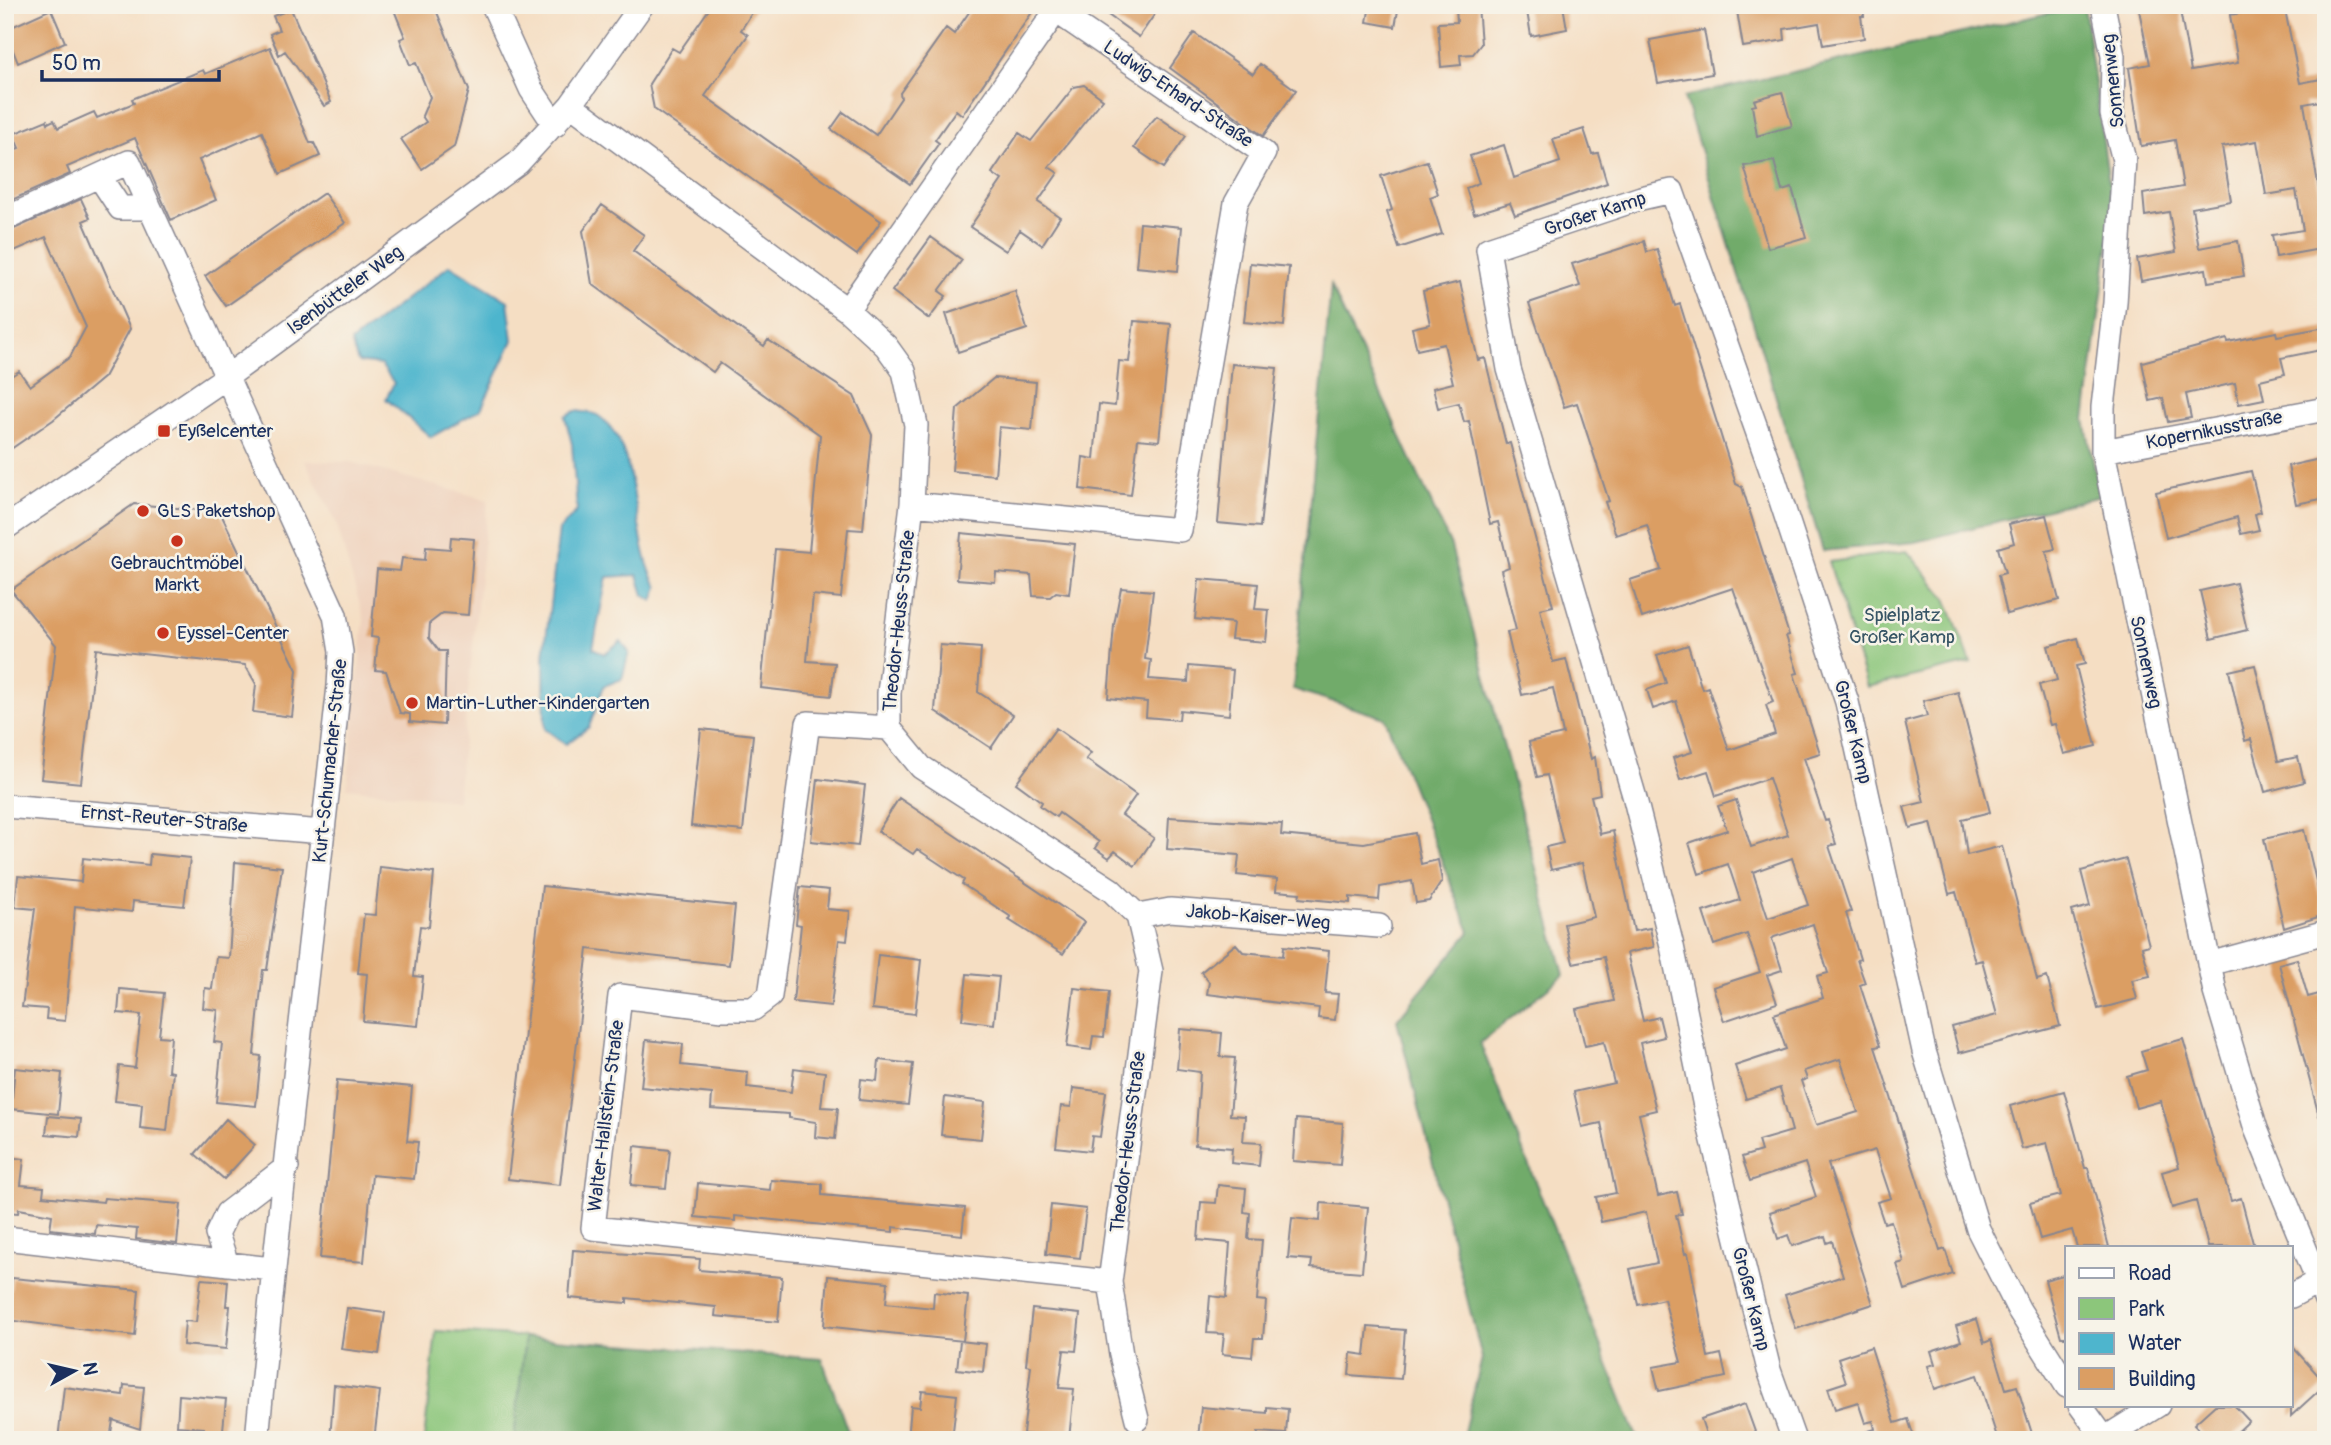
<svg xmlns="http://www.w3.org/2000/svg" width="2331" height="1445" font-family="Pangolin,sans-serif">
  <rect width="100%" height="100%" fill="#f7f3e8"/>
  <filter id="ink" filterUnits="userSpaceOnUse"><feTurbulence type="fractalNoise" baseFrequency=".0143" numOctaves="2"/><feDisplacementMap in="SourceGraphic" scale="14" xChannelSelector="R" yChannelSelector="G"/><feConvolveMatrix kernelMatrix="1 2 1 2 8 2 1 2 1" color-interpolation-filters="sRGB"/></filter>
  <filter id="wash" filterUnits="userSpaceOnUse"><feTurbulence type="fractalNoise" baseFrequency=".00686" numOctaves="4" result="noise"/><feDisplacementMap in="SourceGraphic" scale="28" xChannelSelector="R" yChannelSelector="G"/><feGaussianBlur stdDeviation="1.57" result="paint"/><feColorMatrix in="noise" values="0 0 0 0 0 0 0 0 0 0 0 0 0 0 0 0 0 1.4 0 .05"/><feComposite in="paint" operator="in"/></filter>
  <g filter="url(#wash)">
    <rect width="100%" height="100%" fill="#f5dec3"/>
    <!-- built -->
    <path fill="#efd1bc" d="M305,461L350,462L488,500L457,800L347,788L364,619L336,522Z"/>
    <!-- green -->
    <path fill="#8cc67b" stroke="#547a6c" stroke-width="2" d="M1907,551L1946,598L1971,663L1867,687L1829,562Z
      M436,1331L525,1337L514,1440H424Z"/>
    <!-- forest -->
    <path fill="#71ab6b" stroke="#466d64" stroke-width="2" d="M2084,5L2113,212L2085,420L2100,496L1916,542L1823,551L1684,97Z
      M1331,286L1451,546L1564,975L1480,1043L1638,1440H1462L1482,1358L1397,1020L1470,932L1385,718L1293,689Z
      M525,1337L822,1359L851,1440H514Z"/>
    <!-- water -->
    <path fill="#4eb5cd" stroke="#347296" stroke-width="2" d="M450,265L508,301L513,340L481,409L431,437L386,399L394,383L381,365L358,362L351,342Z
      M575,411C581,412 592,412 597,415C643,443 630,546 658,587L653,601L644,595L638,575L607,577L593,648L604,654L621,641L629,652L622,679L604,686L589,727L566,744L545,729L544,656L559,530L577,511L572,444L565,416Z"/>
    <g id="blocks">
      <!-- building -->
      <path fill="#db9e63" fill-rule="evenodd" d="M392,5H434L469,90L454,147L422,169L401,139L426,122L422,116L430,97L416,63L410,65L400,39L405,37Z
        M712,5H757L741,30L748,35L705,96L881,221L857,255L654,109L649,84L672,48L679,52Z
        M974,5H1037L962,115L956,110L935,140L939,143L910,184L831,129L843,112L876,135L901,98L900,93L946,28L954,34Z
        M1094,5H1161L1139,37Z
        M1370,5H1399L1395,27L1367,22Z
        M1526,5H1563L1567,29L1531,36Z
        M1736,5H1863L1864,16H1861L1864,38L1823,45L1819,23L1784,29L1785,40L1743,47Z
        M2138,5H2179L2191,71L2238,63L2230,15L2241,13L2240,5H2284L2300,83L2326,78V100L2304,104L2326,229V248L2276,257L2272,235L2303,230L2296,190L2266,195L2257,141L2222,147L2231,201L2192,208L2199,248L2238,241L2244,276L2208,282L2206,269L2141,281L2137,259L2176,252L2169,212L2145,216L2143,194L2183,187L2175,140L2141,146L2129,68L2150,64Z
        M1478,6L1481,44L1473,54L1460,55L1461,65L1441,67L1438,23L1457,22L1456,8Z
        M51,9L65,42L18,63L12,48L5,50V30Z
        M291,9L331,102L324,106L285,51L279,55L270,34L279,30L273,16Z
        M1704,30L1712,74L1658,83L1650,40Z
        M1194,33L1253,74L1260,64L1296,90L1263,136L1170,68Z
        M270,47L310,143H314L320,156L280,174L262,132L199,160L216,200L171,220L135,138L67,167L70,174L5,203V154L19,148L13,134L47,120L48,123L54,120L58,128L94,112L97,118L134,103L132,99L203,70L205,74Z
        M1084,85L1103,99L1049,167L1058,173L1038,202L1060,217L1042,245L1020,230L1006,251L970,227L1002,180L992,173L1019,133L1031,141L1074,87Z
        M1782,92L1792,126L1757,136L1752,106L1756,105L1754,100Z
        M1157,116L1186,136L1164,168L1134,148L1146,128Z
        M1584,129L1592,154L1598,153L1607,183L1515,215L1510,203L1474,214L1466,188L1479,183L1470,156L1504,145L1514,178L1560,162L1553,139Z
        M1427,161L1438,194L1430,197L1442,234L1399,248L1387,212L1392,210L1381,176Z
        M1774,161L1782,191L1792,188L1806,237L1768,248L1744,166Z
        M324,193L345,223L226,306L205,276Z
        M81,199L90,218L83,221L130,329L104,377L53,420L5,453V380L19,371L30,386L70,357L86,327L46,237L12,252L5,233Z
        M602,205L644,235L633,251L764,346L768,340L854,396L872,435L863,530L848,529L841,598L813,595L807,661L835,663L831,696L761,688L775,549L809,552L820,435L720,363L713,372L592,284L583,231Z
        M1140,223L1182,227L1178,271L1136,267Z
        M931,237L962,260L939,291L946,296L929,319L892,291Z
        M1644,241L1647,252L1657,249L1675,306L1680,304L1736,484L1742,487L1789,635L1786,636L1798,673L1794,674L1820,753L1804,758L1825,821L1828,820L1836,844L1829,846L1851,912L1846,913L1860,959L1857,960L1865,983L1860,985L1880,1046L1875,1047L1940,1251L1945,1249L1953,1274L1905,1290L1897,1264L1904,1262L1891,1221L1884,1223L1877,1202L1891,1198L1875,1150L1828,1164L1873,1304L1796,1329L1785,1295L1843,1276L1832,1241L1827,1243L1825,1236L1792,1246L1788,1235L1778,1239L1770,1212L1816,1197L1805,1163L1750,1181L1742,1157L1761,1151L1758,1141L1792,1131L1780,1088L1746,1099L1735,1066L1786,1049L1774,1014L1823,998L1817,976L1828,973L1813,924L1774,937L1772,939L1782,970L1767,975L1777,1003L1724,1021L1713,987L1760,972L1747,934L1714,945L1703,912L1740,900L1728,864L1699,874L1689,843L1727,830L1718,806L1736,800L1751,847L1788,835L1769,778L1716,796L1708,771L1680,780L1673,758L1692,752L1676,701L1653,709L1647,690L1666,683L1657,655L1688,645L1702,689L1708,687L1729,750L1775,734L1766,705L1773,702L1733,588L1642,618L1630,580L1661,570L1647,525L1616,535L1605,502L1609,501L1577,403L1564,407L1529,303L1580,286L1572,264ZM1792,858L1808,905L1768,918L1753,872ZM1840,1059L1858,1112L1816,1125L1801,1081L1807,1079L1804,1071Z
        M1250,263L1289,267L1284,326L1244,322Z
        M1460,282L1478,360L1485,358L1506,444L1510,443L1553,606L1540,609L1553,662L1566,659L1591,759L1595,757L1600,794L1591,796L1600,834L1613,831L1634,931L1650,928L1654,947L1627,953L1643,1021L1659,1017L1664,1037L1640,1043L1656,1110L1639,1114L1658,1196L1677,1192L1682,1214L1676,1215L1685,1254L1688,1253L1708,1357L1721,1354L1726,1377L1659,1391L1653,1367L1681,1362L1664,1299L1638,1305L1630,1269L1657,1263L1646,1212L1601,1222L1596,1197L1616,1193L1601,1123L1582,1127L1574,1092L1614,1083L1604,1042L1585,1046L1576,1009L1614,1001L1604,957L1573,963L1564,924L1594,917L1582,863L1551,870L1546,847L1563,843L1547,775L1537,777L1529,742L1563,734L1553,688L1522,695L1507,632L1516,630L1501,570L1509,567L1498,522L1490,524L1469,421L1464,422L1459,403L1438,408L1433,388L1453,383L1444,344L1417,350L1412,328L1430,324L1423,291Z
        M1015,291L1027,329L958,352L946,314Z
        M1134,321L1171,324L1159,441L1138,439L1131,495L1080,489L1083,457L1094,459L1099,404L1115,406L1119,361L1129,362Z
        M2326,327V349L2281,358L2285,374L2260,380L2264,399L2239,404L2235,383L2186,394L2191,418L2168,422L2163,398L2150,401L2142,362L2227,339L2228,342L2276,332L2277,336Z
        M1232,364L1277,368L1260,527L1218,523Z
        M994,378L1036,382L1032,430L999,427L995,475L952,471L957,409Z
        M2320,459L2326,498L2296,504L2288,466Z
        M2251,471L2261,512L2255,514L2259,530L2241,534L2237,517L2166,538L2156,492Z
        M134,504L220,512L297,670L292,717L253,712L256,684L245,665L96,649L81,783L41,779L56,645L11,590Z
        M2046,515L2055,549L2046,551L2059,600L2007,614L1998,575L2005,573L1998,548L2014,543L2009,524Z
        M961,533L1075,544L1069,594L1056,592L1050,597L1033,596L1031,575L996,572L995,582L957,579Z
        M451,537L474,539L468,615L443,613L430,623L429,638L439,651H446L444,725L410,722V714L400,713L386,671L375,670L378,638L371,637L377,569L400,571L402,558L425,560L426,547L450,549Z
        M1199,579L1258,584L1255,609L1269,610L1266,642L1231,639L1233,623L1195,619Z
        M2236,583L2247,630L2211,639L2200,591Z
        M1121,588L1153,591L1145,659L1151,660L1149,679L1188,682L1189,666L1233,670L1229,715L1180,710L1179,720L1146,717L1147,702L1108,698L1114,625Z
        M2078,638L2085,664L2076,666L2096,746L2064,754L2055,724L2050,725L2039,685L2057,680L2048,646Z
        M940,645L981,648L978,692L1013,715L991,748L935,711Z
        M2255,665L2278,761L2298,757L2304,782L2265,792L2251,739L2245,741L2229,671Z
        M1958,692L1990,812L1962,819L1967,855L2002,846L2037,980L2047,977L2060,1026L1959,1053L1952,1027L1997,1015L1982,960L1975,962L1956,892L1949,894L1931,823L1910,828L1904,807L1924,802L1905,722L1927,716L1923,701Z
        M1056,728L1091,753L1086,759L1136,795L1122,815L1154,838L1135,866L1115,851L1109,858L1095,848L1099,842L1059,813L1056,817L1040,806L1042,802L1016,783Z
        M701,729L753,735L743,831L691,826Z
        M818,779L865,785L858,846L811,841Z
        M899,798L1084,922L1063,954L1009,920L1011,917L962,884L964,880L917,849L913,854L878,831Z
        M1169,817L1282,824L1281,835L1364,843L1415,833L1421,864L1438,860L1442,881L1429,901L1416,903L1412,881L1380,887L1379,900L1350,897V903L1299,898L1300,893L1276,891L1277,879L1237,875L1239,855L1167,849Z
        M2304,830L2324,915L2284,928L2264,839Z
        M150,854L190,858L184,906L133,901L132,912L75,906L65,1021L46,1019L47,1009L22,1007L35,909L15,907L18,876L81,882L83,858L149,865Z
        M2126,859L2149,945L2142,947L2150,976L2132,980L2137,999L2098,1009L2072,911L2090,906L2081,871Z
        M235,862L282,867L267,970H263L254,1055L261,1056L256,1106L216,1102L222,1043L214,1042L218,1010L203,1008L205,988L212,989L216,957L229,958Z
        M380,867L434,873L429,927L420,926L414,976L423,977L418,1026L363,1021L367,974L358,973L364,914L375,915Z
        M542,886L735,906L729,965L588,949L560,1185L508,1179Z
        M800,887L829,890L827,909L850,911L847,941L839,940L831,1006L793,1002L801,925L796,924Z
        M1236,944L1243,952L1283,956L1284,946L1329,951L1325,993L1338,994L1335,1020L1318,1018L1319,1008L1207,994L1209,982L1201,972Z
        M878,955L921,960L915,1014L872,1009Z
        M2297,959L2308,997L2326,992V1115L2319,1116L2279,964Z
        M967,974L999,977L994,1024L962,1020Z
        M1074,988L1109,992L1104,1037L1093,1036L1091,1050L1067,1047Z
        M120,989L164,993L159,1036L171,1037L168,1071L173,1072L167,1131L140,1128L142,1104L115,1101L119,1066L135,1068L141,1015L118,1013Z
        M1180,1029L1222,1033L1220,1057L1235,1058L1230,1115L1245,1116L1243,1142L1261,1143L1259,1166L1231,1163L1232,1148L1195,1145L1200,1072L1177,1069Z
        M2183,1039L2231,1201L2241,1198L2254,1247H2208L2196,1201L2172,1208L2162,1172L2179,1167L2161,1101L2136,1108L2127,1076L2147,1070L2141,1051Z
        M646,1040L683,1044L681,1065L748,1072L747,1087L791,1092L794,1068L825,1072L821,1107L838,1108L835,1139L815,1137L816,1122L789,1118V1114L711,1109L712,1094L641,1087Z
        M879,1060L913,1064L908,1105L859,1100L861,1079L877,1081Z
        M15,1068L62,1073L58,1114L11,1109Z
        M337,1080L412,1087L407,1141L418,1142L414,1179L372,1175L364,1262L320,1258Z
        M1073,1088L1106,1092L1100,1137L1092,1136L1090,1151L1056,1147L1061,1106L1071,1107Z
        M2064,1091L2085,1168H2088L2109,1247H2077L2072,1230L2040,1239L2030,1203L2061,1195L2047,1143L2022,1149L2010,1106Z
        M945,1097L985,1102L981,1139L941,1135Z
        M48,1116L81,1119L79,1137L46,1134Z
        M226,1119L255,1145L224,1179L195,1154Z
        M1296,1119L1343,1123L1340,1165L1293,1161Z
        M635,1146L670,1150L666,1188L631,1185Z
        M5,1157L24,1159L21,1185L44,1187L43,1196L103,1202L104,1198L181,1204L177,1244L136,1239L137,1229L96,1225L95,1234L50,1229L52,1215L19,1209L18,1213L5,1212Z
        M771,1180L822,1184V1195L965,1208L962,1235L893,1227V1232L735,1216V1221L695,1217L698,1183L770,1190Z
        M1218,1185L1246,1188L1244,1212L1250,1213L1248,1239L1262,1240L1257,1300L1266,1301L1263,1338H1254L1252,1357L1222,1354L1224,1334L1207,1333L1210,1296L1226,1298L1230,1243L1198,1240L1201,1202L1216,1203Z
        M1321,1203L1368,1207L1362,1272L1311,1268L1312,1260L1288,1258L1292,1218L1320,1221Z
        M1051,1205L1086,1209L1080,1258L1046,1254Z
        M573,1250L700,1259L699,1270L782,1277L778,1322L715,1316L716,1307L627,1298V1303L569,1298Z
        M2067,1274V1337H2061L2045,1280Z
        M828,1276L888,1282L886,1303L933,1308L934,1292L968,1296L963,1341L824,1326Z
        M12,1278L139,1290L135,1336L7,1320Z
        M201,1279L228,1281L226,1306H230L226,1349L183,1345L185,1321L196,1322Z
        M347,1308L385,1313L379,1354L341,1349Z
        M1032,1309L1080,1314L1076,1351L1064,1350L1059,1388L1074,1389L1069,1439L1023,1434L1031,1366L1026,1365Z
        M1977,1319L1984,1343L1991,1340L2006,1389L2017,1386L2034,1440H1998L1977,1375L1935,1389L1928,1366L1935,1364L1931,1351L1961,1341L1956,1326Z
        M1368,1327L1405,1330L1401,1379L1349,1375L1351,1353L1365,1355Z
        M960,1341L986,1344L983,1372L957,1369Z
        M2291,1345L2326,1384L2291,1416Z
        M1871,1347L1895,1423L1908,1419L1915,1440H1857L1856,1435L1875,1429L1873,1421L1865,1423L1858,1402L1835,1409L1828,1388L1846,1382L1838,1358Z
        M124,1385L144,1387L140,1429L113,1420L110,1440H58L64,1387L123,1395Z
        M334,1385L380,1391L374,1440H330Z
        M922,1391L957,1395L952,1440H908L911,1406L920,1407Z
        M179,1395L226,1399L222,1440H203L204,1428L177,1426Z
        M1745,1404L1758,1440H1708L1701,1419Z
        M2215,1405H2234L2249,1421L2229,1440H2209L2194,1424Z
        M1201,1407L1267,1413V1407L1288,1409L1286,1434L1258,1432L1257,1440H1198Z"/>
    </g>
  </g>
  <g filter="url(#ink)">
    <use href="#blocks" fill-opacity="0" stroke="#888690" stroke-width="2"/>
    <g fill="none" stroke-linecap="round" stroke-linejoin="round">
      <defs>
        <path id="minor" d="M493,5L531,89L555,125
          M2103,5L2113,56L2112,114L2124,160L2115,303L2103,407V451L2215,992L2256,1129L2326,1300
          M571,105L847,310L886,346L904,371L916,425L912,504L889,693V728L921,767L1111,890L1138,916L1151,971L1110,1282L1121,1355L1137,1419
          M99,176L120,208H149
          M5,219L129,162L335,615L341,652L339,686C312,937 280,1188 257,1440
          M847,310L1056,11L1264,153L1236,203L1180,530L912,504
          M2103,451L2326,409
          M5,528L228,376L518,163L571,105L642,5
          M889,728L808,723L770,996L753,1009H723L620,996L593,1228L1110,1282
          M5,806L323,832
          M1138,916L1170,910L1379,926
          M2209,964L2326,932
          M5,1238L272,1269
          M227,1264L217,1234L227,1213L287,1167
          M2291,1296L2317,1282
          M2080,1405L2104,1438
          M1794,1440L1769,1370L1707,1116L1672,946L1634,795L1509,369L1488,249L1641,198L1672,191L1771,470L1847,702L1924,1051L1978,1229L2019,1310L2067,1386
          M2102,1440L2158,1405"/>
      </defs>
      <!-- minor casing -->
      <use href="#minor" stroke="#888690" stroke-width="26"/>
      <!-- minor -->
      <use href="#minor" stroke="#fff" stroke-width="23"/>
    </g>
  </g>
  <!-- markers -->
  <g fill="#c8321e" stroke="#f7f3e8" stroke-width="2.5">
    <rect x="157" y="424" width="14" height="14" rx="3.5"/>
    <circle cx="143" cy="511" r="7"/>
    <circle cx="177" cy="541" r="7"/>
    <circle cx="163" cy="633" r="7"/>
    <circle cx="412" cy="703" r="7"/>
  </g>
  <g text-anchor="middle" dominant-baseline="central" stroke-width="5" stroke-linejoin="round" paint-order="stroke">
    <!-- street labels -->
    <g font-size="19" fill="#1b2f5e" stroke="#f7f3e8">
      <text transform="translate(2113 81) rotate(-96)">Sonnenweg</text>
      <text transform="translate(1178 94) rotate(34)">Ludwig-Erhard-Straße</text>
      <text transform="translate(1595 214) rotate(-18)">Großer Kamp</text>
      <text transform="translate(345 290) rotate(-36)">Isenbütteler Weg</text>
      <text transform="translate(2214 430) rotate(-11)">Kopernikusstraße</text>
      <text transform="translate(899 621) rotate(-84)">Theodor-Heuss-Straße</text>
      <text transform="translate(2146 662) rotate(78)">Sonnenweg</text>
      <text transform="translate(1853 732) rotate(76)">Großer Kamp</text>
      <text transform="translate(330 761) rotate(-84)">Kurt-Schumacher-Straße</text>
      <text transform="translate(164 819) rotate(5)">Ernst-Reuter-Straße</text>
      <text transform="translate(1258 917) rotate(5)">Jakob-Kaiser-Weg</text>
      <text transform="translate(606 1116) rotate(-83)">Walter-Hallstein-Straße</text>
      <text transform="translate(1128 1142) rotate(-83)">Theodor-Heuss-Straße</text>
      <text transform="translate(1751 1299) rotate(76)">Großer Kamp</text>
    </g>
    <!-- poi labels -->
    <g font-size="19" fill="#1b2f5e" stroke="#f7f3e8" text-anchor="start">
      <text x="178" y="431">Eyßelcenter</text>
      <text x="157" y="511">GLS Paketshop</text>
      <text x="177" y="563" text-anchor="middle">Gebrauchtmöbel<tspan x="177" dy="22">Markt</tspan></text>
      <text x="177" y="633">Eyssel-Center</text>
      <text x="426" y="703">Martin-Luther-Kindergarten</text>
    </g>
    <!-- park labels -->
    <g font-size="19" fill="#375565" stroke="#f7f3e8">
      <text x="1902" y="615">Spielplatz<tspan x="1902" dy="22">Großer Kamp</tspan></text>
    </g>
  </g>
  <!-- margin -->
  <rect width="2331" height="1445" fill="none" stroke="#f7f3e8" stroke-width="28"/>
  <!-- legend -->
  <rect x="2065" y="1246" width="228" height="161" fill="#f7f3e8" stroke="#9fa5b1" stroke-width="2"/>
  <rect x="2079" y="1268" width="35" height="10" fill="#ffffff" stroke="#9fa5b1" stroke-width="2"/>
  <text x="2128" y="1280" font-size="21" fill="#1b2f5e">Road</text>
  <rect x="2079" y="1298" width="35" height="21" fill="#8cc67b" stroke="#9fa5b1" stroke-width="2"/>
  <text x="2128" y="1316" font-size="21" fill="#1b2f5e">Park</text>
  <rect x="2079" y="1333" width="35" height="21" fill="#4eb5cd" stroke="#9fa5b1" stroke-width="2"/>
  <text x="2128" y="1350" font-size="21" fill="#1b2f5e">Water</text>
  <rect x="2079" y="1368" width="35" height="21" fill="#db9e63" stroke="#9fa5b1" stroke-width="2"/>
  <text x="2128" y="1386" font-size="21" fill="#1b2f5e">Building</text>
  <!-- north arrow -->
  <g transform="translate(74 1371) rotate(82)" stroke="#f7f3e8" stroke-width="5" paint-order="stroke">
  <path d="M0-5L12 26L0 18L-12 26Z" fill="#1b2f5e"/>
  <text y="-10" font-size="19" font-weight="bold" text-anchor="middle" fill="#1b2f5e">N</text>
  </g>
  <!-- scale -->
  <path d="M42 70v10h177v-10" fill="none" stroke="#1b2f5e" stroke-width="3.5"/>
  <text x="52" y="70" font-size="21" fill="#1b2f5e" stroke="#f7f3e8" stroke-width="5" paint-order="stroke">50 m</text>
</svg>
